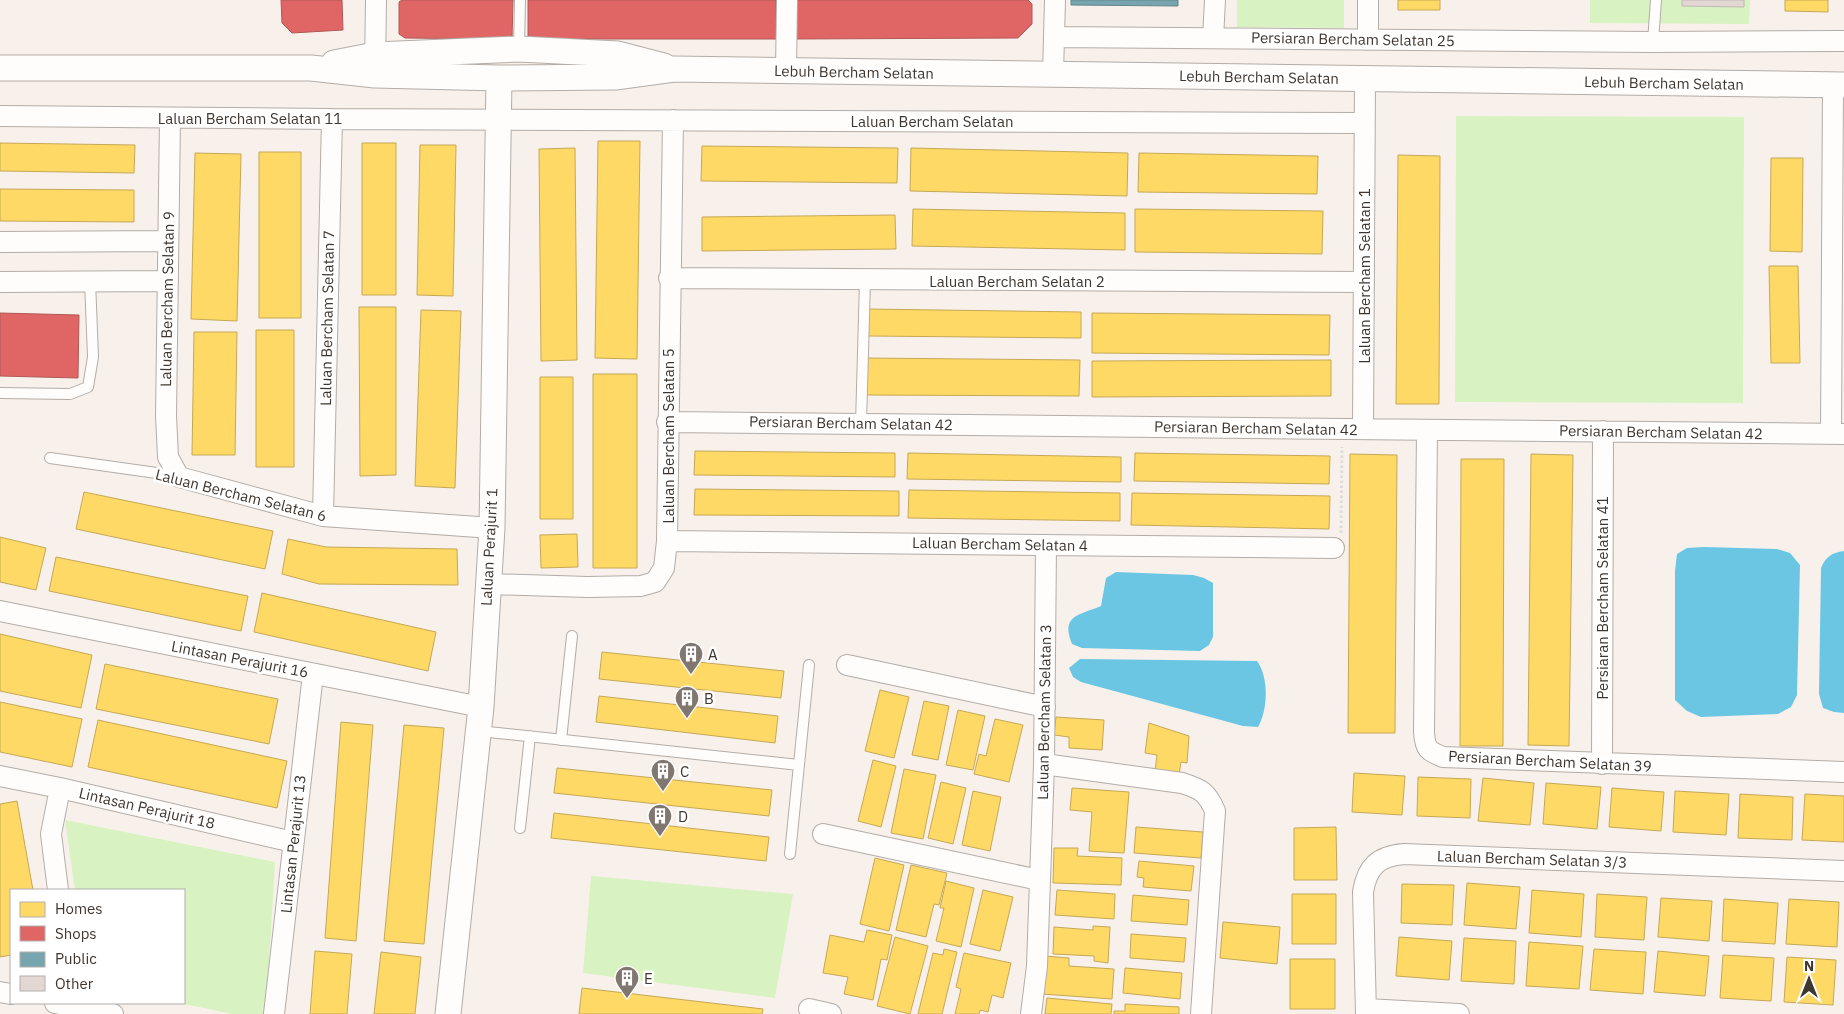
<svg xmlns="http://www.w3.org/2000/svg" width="1844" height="1014" font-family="'IBM Plex Sans',sans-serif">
  <rect width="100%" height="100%" fill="#f8f1eb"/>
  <!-- green -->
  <path fill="#d9f2c1" d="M1237,0H1344V28L1237,27Z
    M1590,0H1750L1749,24L1590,23Z
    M1456,116L1744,117L1743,403L1455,402Z
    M65,820L275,862L266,1014H232L180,1003H184V890H75Z
    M591,876L793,894L775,998L583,973Z"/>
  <!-- water -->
  <path fill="#6bc6e3" d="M1704,547L1777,549L1790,553L1800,565L1797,695L1791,707L1778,714L1701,717L1687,711L1675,700V571L1677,554L1687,548Z
    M1844,551V713L1834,712L1823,708L1819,694L1821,568C1826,556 1832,553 1844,551Z
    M1116,572L1193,575L1204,578L1213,583V637L1209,645L1200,651L1082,648L1072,644C1060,615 1080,615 1101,606L1106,578Z
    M1080,659L1257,661C1269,677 1268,710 1258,727L1243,726L1081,682L1073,677L1069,668Z"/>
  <!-- homes -->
  <path fill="#ffd966" stroke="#c5a856" d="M1398,0H1440V10H1398Z
    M1785,0H1828V12L1785,11Z
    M598,141H640L637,359L595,358Z
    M0,143L135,145L134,173L0,171Z
    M362,143H396V295H362Z
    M420,145H456L453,296L417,295Z
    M702,146L898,148L897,183L701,181Z
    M575,148L577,360L541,361L539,149Z
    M911,148L1128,153L1127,196L910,191Z
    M259,152H301V318H259Z
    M195,153L241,154L237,321L191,319Z
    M1139,153L1318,156L1317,194L1138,192Z
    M1398,155L1440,156L1439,404H1396Z
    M1771,158H1803L1802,252L1770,251Z
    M0,189L134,190V222L0,221Z
    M913,209L1125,213V250L912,246Z
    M1135,209L1323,211L1322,254L1135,252Z
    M895,215L896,249L702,251V217Z
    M1769,266H1798L1800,363H1771Z
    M359,307H396V475L360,476Z
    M868,309L1081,312V338L868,336Z
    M421,310L461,311L455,488L415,486Z
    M1092,313L1330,315L1329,355L1092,353Z
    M256,330H294V467H256Z
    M194,332H237L235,455H192Z
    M865,358L1080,360L1079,396L865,395Z
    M1331,360V396L1092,397V361Z
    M593,374H637V568H593Z
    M540,377H573V519H540Z
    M695,451L895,453V477L694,475Z
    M908,453L1121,457V482L907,479Z
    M1135,453L1330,456L1329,484L1134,481Z
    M1350,454L1397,455L1395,733H1348Z
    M1531,454L1573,455L1569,746L1528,745Z
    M1461,459H1504L1503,746H1460Z
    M695,489L899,491V516L694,515Z
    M909,490L1120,493V521L908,518Z
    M84,492L273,531L265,569L76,529Z
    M1132,493L1330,496L1329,529L1131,525Z
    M577,534L578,567L541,568L540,535Z
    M0,537L46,548L36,590L0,582Z
    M288,539L326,547L457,549L458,585L319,584L282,574Z
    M56,557L248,596L241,631L49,591Z
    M262,593L436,632L428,671L254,632Z
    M0,634L92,655L81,708L0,691Z
    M602,652L784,671L781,698L599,679Z
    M105,664L278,699L269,744L96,709Z
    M880,690L909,697L894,758L865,751Z
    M599,696L778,716L775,743L596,722Z
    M924,701L949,706L938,760L912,755Z
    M0,702L82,719L72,767L0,752Z
    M958,710L985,716L973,770L946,765Z
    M1056,717L1104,720L1102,750L1069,748V737L1054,735Z
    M995,719L1023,725L1009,782L974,774L979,754L986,756Z
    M98,720L287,761L277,808L88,767Z
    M341,722L373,725L356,941L325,938Z
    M1149,723L1189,736L1187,763L1181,762L1179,775L1155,771L1157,755L1145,753Z
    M404,725L444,728L424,944L384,941Z
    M873,760L896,766L881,827L858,821Z
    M557,768L772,790L769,816L554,793Z
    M904,769L936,775L923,839L891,833Z
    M1354,773L1405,776L1402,815L1352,812Z
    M1418,777L1471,779L1470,818L1417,816Z
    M1483,778L1534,783L1530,825L1478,821Z
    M941,782L966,788L953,844L928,838Z
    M1546,783L1601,787L1597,829L1543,824Z
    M1072,788L1129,792L1124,853L1089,851L1092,812L1070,810Z
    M1612,788L1664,792L1661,831L1609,827Z
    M973,791L1001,797L990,851L962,845Z
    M1675,791L1729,794L1726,835L1673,832Z
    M1740,794L1793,797L1792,840L1738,838Z
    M1805,794L1844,796V842L1802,840Z
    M17,801L33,890H11V955L0,957V804Z
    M554,813L769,837L766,861L551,838Z
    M1136,827L1203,832L1201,858L1134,853Z
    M1336,827L1337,880H1294V828Z
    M1054,848H1078L1077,856L1122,858L1121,885L1053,883Z
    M875,858L904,865L889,931L860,924Z
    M1139,861L1194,866L1191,891L1143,887L1144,878L1137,877Z
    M911,865L947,873L939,905L934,904L926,937L896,930Z
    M946,881L974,888L961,947L936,941L944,908H940Z
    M1467,883L1520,887L1516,929L1464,925Z
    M1402,884L1454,885L1452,925L1401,923Z
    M983,890L1013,897L1000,951L970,944Z
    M1057,890L1115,894L1114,919L1055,915Z
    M1532,890L1584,894L1581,937L1529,933Z
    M1292,894H1336V944H1292Z
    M1597,894L1647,897L1644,940L1595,937Z
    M1133,895L1189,900L1187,925L1131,921Z
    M1661,898L1712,901L1709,941L1658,937Z
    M1724,899L1778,903L1775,944L1722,941Z
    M1789,899L1839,902L1837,947L1786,944Z
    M1223,922L1280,927L1277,964L1220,958Z
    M1093,926L1110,927L1108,963L1094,961V956L1053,954L1054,927L1093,930Z
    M867,930L892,935L887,960L881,959L873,1000L844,994L848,977L823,973L830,935L864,942Z
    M1131,934L1186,938L1184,962L1130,958Z
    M895,937L928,946L910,1014L877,1006Z
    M1399,937L1452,941L1449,980L1396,976Z
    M1464,938L1516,941L1514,984L1461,981Z
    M1529,942L1583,946L1579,989L1526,986Z
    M944,949L957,952L942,1014H918L933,953L943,955Z
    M1594,949L1646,952L1643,994L1590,990Z
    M315,951L352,954L347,1014H310Z
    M1658,951L1709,956L1705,996L1654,992Z
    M381,952L421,957L415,1014H374Z
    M964,953L1011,963L1003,998L992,995L988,1012L980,1010L979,1014H955L961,989L956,987Z
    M1723,955L1774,958L1771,1001L1720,998Z
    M1044,956L1069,958V966L1114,969L1112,999L1042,994Z
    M1787,957L1836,960L1833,1005L1784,1002Z
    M1290,959H1335V1009H1290Z
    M1125,968L1182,973L1180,999L1123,993Z
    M582,988L763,1009L762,1014H579Z
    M1047,998L1112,1004L1111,1014H1045Z
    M1125,1004L1179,1007V1014H1114V1011H1125Z"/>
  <!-- shops -->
  <path fill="#e06666" stroke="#b05856" d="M281,0H342L343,30L292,33L282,23Z
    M402,0H513L512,39L405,38L399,34V2Z
    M528,0H776V39H528Z
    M793,0H1028L1032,4V24L1018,38L793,39Z
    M0,313L79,315L78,378L0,376Z"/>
  <!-- public -->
  <path fill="#76a5af" stroke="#668489" d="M1071,0H1178V6L1071,5Z"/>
  <!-- building -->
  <path fill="#e3d7d4" stroke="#c0b8b5" d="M1682,0H1744V7L1682,6Z"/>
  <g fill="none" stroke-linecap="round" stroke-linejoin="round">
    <defs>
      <path id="service" d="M1653,42L1656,0
        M519,49L520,0
        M0,393L70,394L88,387L93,357L90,281
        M861,424L865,280
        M50,458L178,476
        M479,731L799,765
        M561,740L572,636
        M520,828L530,736
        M790,854L809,665"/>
      <path id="minor" d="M1054,37L1653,42L1844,41
        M1213,38L1215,0
        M1368,40V0
        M375,68L376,0
        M786,71L787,0
        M1053,74L1055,0
        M0,116L332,119L1364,123
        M170,118L166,416L168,457L179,477L323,516L492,528
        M0,242L168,241
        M669,278L1364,282
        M0,282L168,281
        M667,422L1844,434
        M1363,429L1365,79
        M1427,430L1424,732C1425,749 1428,751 1443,757L1844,772
        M1831,434L1833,85
        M323,516L332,119
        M667,541L1334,548
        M488,584L588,587L641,586L655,582L664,568L667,541L673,120
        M0,611L481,707
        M847,665L1045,707
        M1044,764L1182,783C1201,789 1207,792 1215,811L1201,1014
        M1602,764L1603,431
        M0,776L60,788L293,842
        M823,834L1039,880
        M58,890L51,834L60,788
        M0,992L11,994
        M55,1003L113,1014
        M809,1009L831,1014
        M1366,1009L1459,1014
        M274,1014L313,674
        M1031,1014L1037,966L1044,764L1046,545
        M1366,1014L1363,892C1367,867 1378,856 1404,854L1844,871"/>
      <path id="tertiary" d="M334,63L375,55L519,49L618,54L664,66
        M0,68H311L375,75L499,78L615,77L674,69L1844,85
        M448,1014L481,707L492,528L499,78"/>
    </defs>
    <!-- service casing -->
    <use href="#service" stroke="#b3aca7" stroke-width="12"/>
    <!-- minor casing -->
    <use href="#minor" stroke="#b3aca7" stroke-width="22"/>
    <!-- tertiary casing -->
    <use href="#tertiary" stroke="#b3aca7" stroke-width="27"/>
    <!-- path -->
    <path stroke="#dedcda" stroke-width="3" stroke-dasharray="2.5 2.5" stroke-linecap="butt" d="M1341,533L1342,447"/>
    <!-- service -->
    <use href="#service" stroke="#fefdfc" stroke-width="10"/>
    <!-- minor -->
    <use href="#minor" stroke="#fefdfc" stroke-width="20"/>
    <!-- tertiary -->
    <use href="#tertiary" stroke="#fefdfc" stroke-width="25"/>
  </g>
  <!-- icons -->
  <defs>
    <symbol id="building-pin" viewBox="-11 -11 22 30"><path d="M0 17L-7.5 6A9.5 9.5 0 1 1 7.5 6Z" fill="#807771" stroke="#fff"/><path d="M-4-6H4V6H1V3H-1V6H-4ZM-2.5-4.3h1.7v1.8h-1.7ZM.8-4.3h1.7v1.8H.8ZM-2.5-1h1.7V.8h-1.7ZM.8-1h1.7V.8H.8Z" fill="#fff"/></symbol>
  </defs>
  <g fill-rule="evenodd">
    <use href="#building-pin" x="677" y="640" width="28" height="38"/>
    <use href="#building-pin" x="673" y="684" width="28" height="38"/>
    <use href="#building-pin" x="649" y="757" width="28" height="38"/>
    <use href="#building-pin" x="646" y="802" width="28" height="38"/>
    <use href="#building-pin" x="613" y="964" width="28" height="38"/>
  </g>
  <g text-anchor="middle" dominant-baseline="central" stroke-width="5" stroke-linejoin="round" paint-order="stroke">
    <!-- street labels -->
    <g font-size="15" fill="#3f362f" stroke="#fff">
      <text transform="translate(1353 39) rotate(1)">Persiaran Bercham Selatan 25</text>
      <text transform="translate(854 72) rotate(1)">Lebuh Bercham Selatan</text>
      <text transform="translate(1259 77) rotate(1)">Lebuh Bercham Selatan</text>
      <text transform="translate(1664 83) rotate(1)">Lebuh Bercham Selatan</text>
      <text x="250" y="118">Laluan Bercham Selatan 11</text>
      <text x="932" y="121">Laluan Bercham Selatan</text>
      <text transform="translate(1364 276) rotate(-90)">Laluan Bercham Selatan 1</text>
      <text x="1017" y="281">Laluan Bercham Selatan 2</text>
      <text transform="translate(167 299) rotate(-89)">Laluan Bercham Selatan 9</text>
      <text transform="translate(327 318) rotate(-89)">Laluan Bercham Selatan 7</text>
      <text transform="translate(851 423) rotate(1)">Persiaran Bercham Selatan 42</text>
      <text transform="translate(1256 428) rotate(1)">Persiaran Bercham Selatan 42</text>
      <text transform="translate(1661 432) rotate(1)">Persiaran Bercham Selatan 42</text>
      <text transform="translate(668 436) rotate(-90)">Laluan Bercham Selatan 5</text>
      <text transform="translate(241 495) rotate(14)">Laluan Bercham Selatan 6</text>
      <text transform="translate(1000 544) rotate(1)">Laluan Bercham Selatan 4</text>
      <text transform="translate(489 547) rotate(-87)">Laluan Perajurit 1</text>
      <text transform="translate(1602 598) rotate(-90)">Persiaran Bercham Selatan 41</text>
      <text transform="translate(240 659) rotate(11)">Lintasan Perajurit 16</text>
      <text transform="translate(1044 712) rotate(-89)">Laluan Bercham Selatan 3</text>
      <text transform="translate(1550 761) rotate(3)">Persiaran Bercham Selatan 39</text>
      <text transform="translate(147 808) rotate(13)">Lintasan Perajurit 18</text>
      <text transform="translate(293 844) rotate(-84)">Lintasan Perajurit 13</text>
      <text transform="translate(1532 859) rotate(2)">Laluan Bercham Selatan 3/3</text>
    </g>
    <!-- poi labels -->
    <g font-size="15" fill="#3f362f" stroke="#fff" text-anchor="start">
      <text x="708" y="654">A</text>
      <text x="704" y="698">B</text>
      <text x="680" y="771">C</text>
      <text x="678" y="816">D</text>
      <text x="644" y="978">E</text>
    </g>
  </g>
  <!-- legend -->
  <rect x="10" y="889" width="175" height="115" fill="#ffffff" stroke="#b2afac"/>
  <rect x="20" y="902" width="25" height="15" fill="#ffd966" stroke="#b2afac"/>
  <text x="55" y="914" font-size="15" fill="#3f362f">Homes</text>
  <rect x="20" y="926" width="25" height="15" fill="#e06666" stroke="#b2afac"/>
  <text x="55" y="939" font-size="15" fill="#3f362f">Shops</text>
  <rect x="20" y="952" width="25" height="15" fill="#76a5af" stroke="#b2afac"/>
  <text x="55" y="964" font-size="15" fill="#3f362f">Public</text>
  <rect x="20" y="976" width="25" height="15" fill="#e3d7d4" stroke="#b2afac"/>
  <text x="55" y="989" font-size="15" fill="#3f362f">Other</text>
  <!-- north arrow -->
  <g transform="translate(1809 979)" stroke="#ffffff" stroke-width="4" paint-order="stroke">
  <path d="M0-4L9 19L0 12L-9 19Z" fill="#3f362f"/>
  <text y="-8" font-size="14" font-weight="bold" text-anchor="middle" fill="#3f362f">N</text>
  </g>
</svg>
